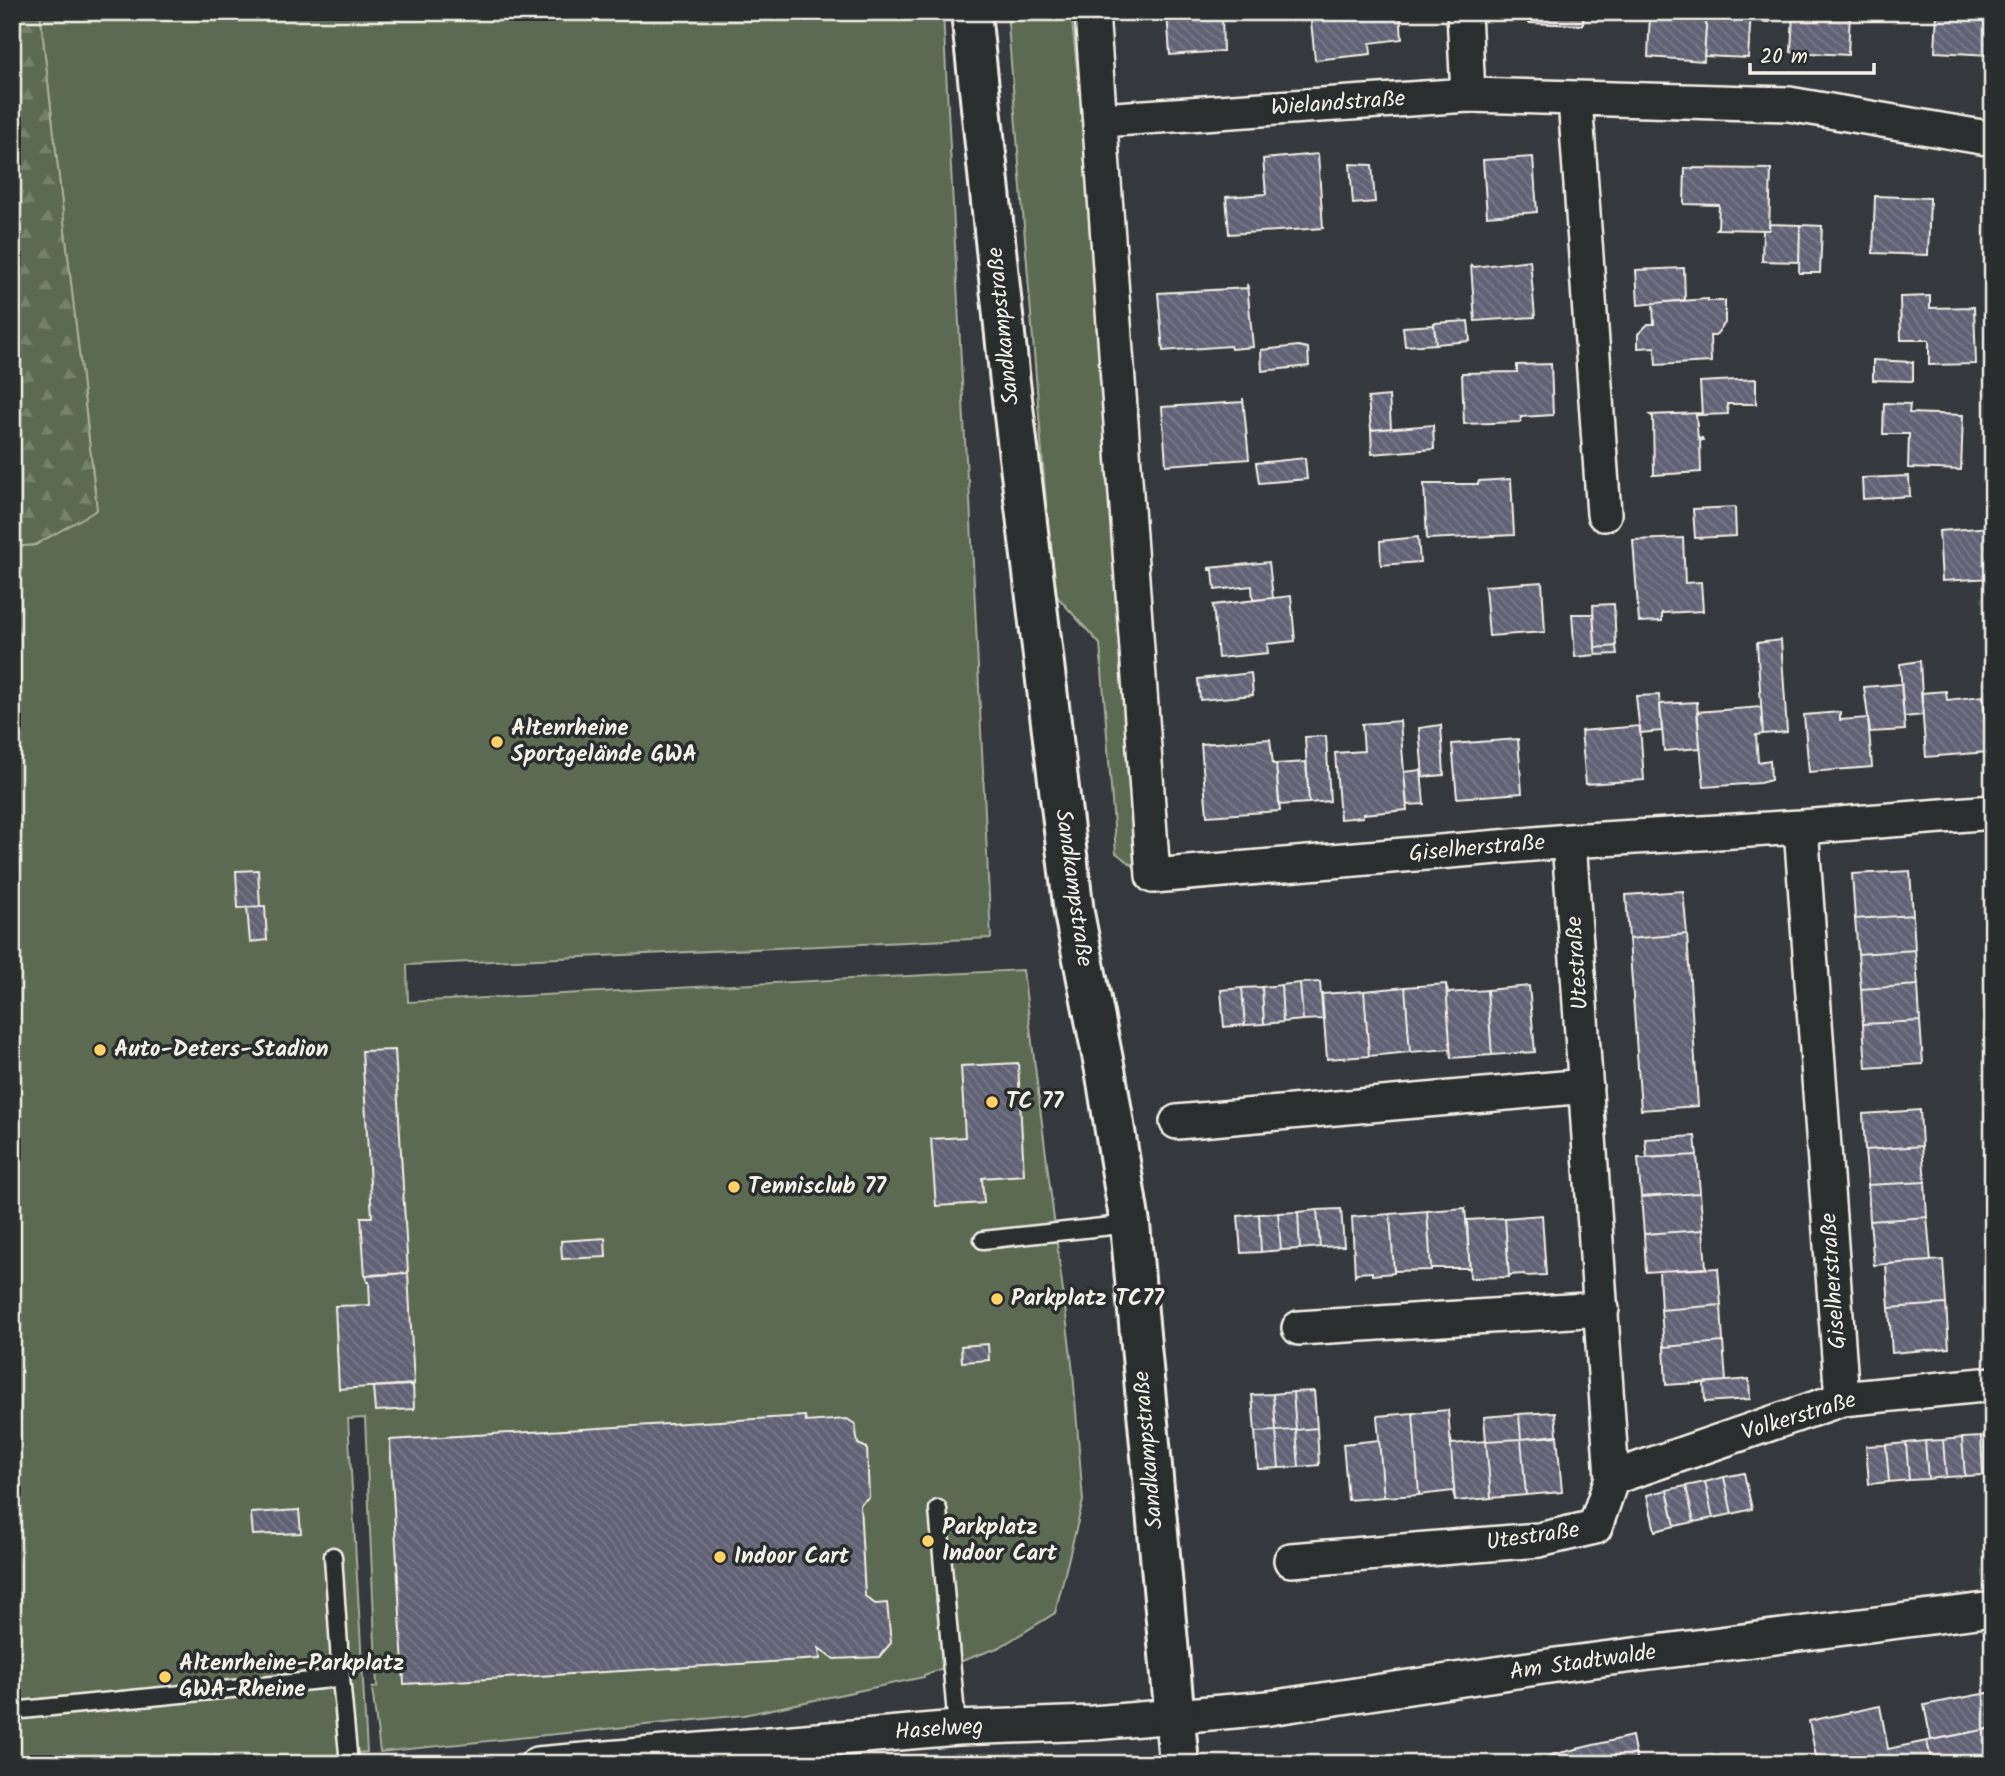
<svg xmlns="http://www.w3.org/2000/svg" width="2005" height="1776" font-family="Kalam,sans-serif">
  <defs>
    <pattern id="forest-firs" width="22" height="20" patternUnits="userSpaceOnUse" patternTransform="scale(1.75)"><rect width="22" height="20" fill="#5d6b53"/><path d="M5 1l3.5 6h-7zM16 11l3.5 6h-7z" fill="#75816c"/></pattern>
    <pattern id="building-back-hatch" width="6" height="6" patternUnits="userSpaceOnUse" patternTransform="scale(1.75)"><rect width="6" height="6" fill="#626274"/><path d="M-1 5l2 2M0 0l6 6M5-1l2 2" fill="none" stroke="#797988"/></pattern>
  </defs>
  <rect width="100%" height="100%" fill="#35383c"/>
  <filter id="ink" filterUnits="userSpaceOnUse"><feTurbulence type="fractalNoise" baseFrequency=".0143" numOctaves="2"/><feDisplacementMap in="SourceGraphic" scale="14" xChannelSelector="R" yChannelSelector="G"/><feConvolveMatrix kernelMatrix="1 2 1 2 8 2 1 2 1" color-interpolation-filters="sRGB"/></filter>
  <g filter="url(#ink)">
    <!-- green -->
    <path fill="#5d6b53" stroke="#a8ae9e" stroke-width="2" d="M40,12H943L967,478L969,479L991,938L407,965L408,1002L1023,970L1073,1372L1083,1501L1055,1613L1000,1647L924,1675V1677L744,1715L380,1752L372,1688L377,1687L365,1418L348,1419L367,1752L263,1764H12V547L36,545L96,501Z
      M1007,12H1071L1112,394L1144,874L1116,853L1100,644L1053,592Z"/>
    <!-- forest -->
    <path fill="url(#forest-firs)" stroke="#a8ae9e" stroke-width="2" d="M12,12H40L97,510L35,545L12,547V436L20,435L12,375Z"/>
    <!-- building -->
    <path fill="url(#building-back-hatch)" stroke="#f4f1e8" stroke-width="2" d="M1167,12H1222L1223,51L1170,55Z
      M1310,12H1400L1402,39L1370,43L1371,54L1315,60Z
      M1528,12H1584L1583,25L1528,23Z
      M1650,12H1707L1704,61L1648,57Z
      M1707,12H1751L1748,58L1704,56Z
      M1751,12H1769V22L1750,21Z
      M1793,12H1850L1848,55L1791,52Z
      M1937,12H1993L1990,55L1935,52Z
      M1318,154L1323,228L1229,234L1226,197L1266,194L1263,159Z
      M1533,157L1537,212L1487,216L1483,160Z
      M1350,164L1372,165L1375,202L1353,204Z
      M1685,168L1771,169L1769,230L1716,229L1718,227L1719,205L1684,204Z
      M1875,196L1930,198L1928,255L1873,253Z
      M1769,224L1800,225L1799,262L1762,261L1763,230H1769Z
      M1800,225L1822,226L1820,273H1799Z
      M1530,260L1535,317L1475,321L1471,265L1474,267Z
      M1684,268L1685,300L1638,305L1636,270Z
      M1247,284L1253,347L1231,349L1230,346L1163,351L1158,293L1248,288Z
      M1930,296V308L1974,307L1976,364L1929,365V340H1901L1900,297Z
      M1708,299V301H1725V323L1715,336H1710L1711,362L1656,365L1655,347L1638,348V334L1648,324H1654L1653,303Z
      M1468,321L1470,341L1436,344L1434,323Z
      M1434,325L1436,344L1405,346L1403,327Z
      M1298,346L1308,348L1309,366L1262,371L1261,350Z
      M1873,360L1913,362V381L1873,380Z
      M1551,364L1553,415L1521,417V422L1464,424L1462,373L1517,372V365Z
      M1756,379V404H1727L1728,414L1702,415L1700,382Z
      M1389,396L1391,428L1371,430L1368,398Z
      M1243,398L1249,459L1166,465L1162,407L1243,402Z
      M1884,403L1910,404L1909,413L1963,415L1961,470L1908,468L1909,434H1883Z
      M1701,413L1702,415H1696L1698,439L1702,438L1703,440L1700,441L1701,472L1653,475L1654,474L1653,417L1650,415Z
      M1433,425L1434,449L1372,454L1371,430Z
      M1305,458L1307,479L1259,483L1256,463Z
      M1909,476L1910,496L1863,499L1862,478Z
      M1511,479L1514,535L1427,539L1424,484H1478L1479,481Z
      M1735,507L1736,536L1695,538L1693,509Z
      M1991,527L1993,581L1992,578L1942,581L1939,531Z
      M1418,537L1420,562L1381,565L1380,541Z
      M1683,538L1685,583L1701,582L1703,611L1662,613V621L1639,622L1633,540Z
      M1269,562L1273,598L1253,600L1252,586L1215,590L1213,570H1209V568Z
      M1542,582L1545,632L1489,636L1485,586Z
      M1291,596L1295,641L1267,644L1268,653L1218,658L1213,605Z
      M1614,604L1616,646L1595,648L1593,605Z
      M1572,614H1593L1596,655L1575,657Z
      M1781,640L1787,732L1763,734L1757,643Z
      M1616,646L1617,654L1596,655L1595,648Z
      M1920,661L1923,715L1904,717L1900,664Z
      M1251,673L1253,695L1200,700L1198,679Z
      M1901,684L1905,730L1870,732L1864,687Z
      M1946,691L1947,700L1983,696L1988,752L1926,757L1921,693Z
      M1659,695L1662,731L1640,733L1636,696Z
      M1697,702L1700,748L1664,751L1660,704Z
      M1761,707L1763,734L1756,735L1758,762L1770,760L1771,780L1760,783L1704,787L1697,712Z
      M1840,712V720L1868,718L1872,767L1809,772L1804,715Z
      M1400,721L1407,810L1363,814V817L1340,819L1335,753L1364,751L1362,724Z
      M1441,725L1444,775L1423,777L1419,728Z
      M1640,726L1644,780L1586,784L1581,731Z
      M1326,736L1330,801L1309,803L1305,737Z
      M1270,739L1273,764H1276L1280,811L1207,816L1201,744Z
      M1518,739L1522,793L1457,798L1452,744Z
      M1306,762L1309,803L1279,805L1276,764Z
      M1421,770L1424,804L1407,805L1404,772Z
      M258,870L260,907L238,908L236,871Z
      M1910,871L1913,915L1855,919L1852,874Z
      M1683,891L1687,934L1629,939L1626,895Z
      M265,906L267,940L250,942L247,907Z
      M1913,915L1915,950L1858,954L1855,919Z
      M1687,934L1698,1106L1641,1110L1629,939Z
      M1915,950L1918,985L1861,989L1858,954Z
      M1320,982L1323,1019L1303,1020L1300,983Z
      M1300,983L1303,1020L1283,1022L1281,985Z
      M1446,984L1448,993L1487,990L1492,1055L1451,1058Z
      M1446,984L1451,1058L1450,1049L1410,1052L1405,987Z
      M1281,985L1283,1022L1264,1024L1262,987Z
      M1918,985L1920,1021L1863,1024L1861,989Z
      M1529,986L1535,1052L1492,1055L1487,990Z
      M1262,987L1264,1024L1245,1025L1242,988Z
      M1405,987L1410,1052L1369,1056L1364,991Z
      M1242,988L1245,1025L1224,1027L1221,990Z
      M1364,991L1369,1056L1327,1059L1322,994Z
      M1920,1021L1923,1064L1866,1068L1863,1024Z
      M395,1050L408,1273L365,1275L361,1217H372L362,1051Z
      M1018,1063L1024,1175L982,1178L984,1203L936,1206L931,1139L965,1137L961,1066Z
      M1920,1110L1922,1146L1865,1150L1863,1114Z
      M1695,1136L1697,1155L1647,1158L1645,1139Z
      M1922,1146L1925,1182L1868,1185L1865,1150Z
      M1697,1155L1700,1193L1641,1197L1638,1158Z
      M1925,1182L1927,1217L1870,1221L1868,1185Z
      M1700,1193L1703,1230L1644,1234L1641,1197Z
      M1465,1208L1470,1268H1431L1427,1211Z
      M1341,1209L1344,1246L1320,1247L1317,1210Z
      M1317,1210L1320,1247L1300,1249L1298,1212Z
      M1427,1211L1431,1270L1394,1271L1390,1214Z
      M1298,1212L1300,1249L1281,1250L1278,1213Z
      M1278,1213L1281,1250L1261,1252L1259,1214Z
      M1259,1214L1261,1252L1241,1253L1238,1216Z
      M1390,1214L1394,1273L1372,1275V1272L1357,1273L1355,1276L1352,1217Z
      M1542,1215L1546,1275L1525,1276L1524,1274L1509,1275V1277L1505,1218Z
      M1927,1217L1931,1261L1874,1265L1870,1221Z
      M1505,1218L1509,1277L1470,1278L1467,1220Z
      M1703,1230L1706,1268L1646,1272L1644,1234Z
      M605,1238L606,1257L562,1259L561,1241Z
      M1943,1260L1946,1304L1889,1308L1886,1264Z
      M1718,1268L1721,1305L1661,1310L1659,1271Z
      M408,1273L414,1384L339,1389L335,1306L370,1305L369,1282H367L366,1276Z
      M1946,1304L1949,1348L1892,1353L1889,1308Z
      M1721,1305L1723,1342L1664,1347L1661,1310Z
      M1723,1342L1726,1381L1666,1385L1664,1347Z
      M988,1344L989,1360L962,1362L961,1346Z
      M1749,1379L1750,1399L1705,1402L1704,1383Z
      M413,1385L414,1409L375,1411L373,1387Z
      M1314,1391L1317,1428L1296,1430L1293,1392Z
      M1293,1392L1296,1430L1276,1431L1273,1394Z
      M1273,1394L1276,1431L1255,1432L1252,1395Z
      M1448,1410L1450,1435L1455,1501L1453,1491L1419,1495L1413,1413Z
      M1555,1412L1557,1435L1521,1439L1519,1414Z
      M1413,1413L1419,1495L1384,1497L1377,1416Z
      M1519,1414L1521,1439L1486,1441L1484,1417Z
      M805,1416L806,1422L847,1419L855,1424L858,1444L867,1448L869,1497L860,1504L865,1596L875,1604L887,1603L891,1643L879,1657L834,1659L819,1648L820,1659L404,1684L390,1440Z
      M1317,1428L1319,1465L1299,1467L1296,1430Z
      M1296,1430L1299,1467L1279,1468L1276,1431Z
      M1276,1431L1279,1468L1258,1469L1255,1432Z
      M1450,1435L1452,1444L1486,1441L1491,1498L1455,1501Z
      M1557,1436L1562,1492L1526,1495L1521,1439Z
      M1993,1436V1474L1983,1475L1981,1437Z
      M1981,1437L1983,1475L1965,1476L1962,1438Z
      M1962,1438L1965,1476L1946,1477L1943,1440Z
      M1521,1439L1526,1495L1491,1498L1486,1441Z
      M1379,1440L1384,1497L1348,1500L1343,1444Z
      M1943,1440L1946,1477L1928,1479L1925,1441Z
      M1925,1441L1928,1479L1909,1480L1906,1443Z
      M1906,1443L1909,1480L1889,1482L1886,1445Z
      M1886,1445L1889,1482L1869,1484L1866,1446Z
      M1744,1473L1752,1509L1732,1514L1724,1477Z
      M1724,1477L1732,1514L1713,1518L1705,1482Z
      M1705,1482L1713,1518L1694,1522L1686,1486Z
      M1686,1486L1694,1522L1675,1526L1667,1490Z
      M1667,1490L1675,1526L1655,1531L1647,1495Z
      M299,1510L301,1533L253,1535L251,1513Z
      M1993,1692V1728L1931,1740L1924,1705Z
      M1880,1706L1888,1749L1927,1741L1932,1764H1810L1817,1762L1809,1721Z
      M1993,1728V1764H1932L1927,1741Z
      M1632,1736L1637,1764H1553L1551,1755Z"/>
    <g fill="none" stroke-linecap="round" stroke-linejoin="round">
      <defs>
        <path id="lane" d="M983,1240L1130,1224
          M938,1509L957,1728
          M333,1556L341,1678
          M12,1711L341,1678L349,1764"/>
        <path id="street" d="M1092,12L1153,876L1569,841L1801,827L1993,812
          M1464,12L1468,95
          M1575,99L1604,514
          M1101,120L1468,95L1789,104L1993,139
          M1801,827L1842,1399
          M1177,1122L1586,1086
          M1299,1328L1602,1309
          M1612,1478L1842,1399L1993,1384
          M1291,1560L1539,1540L1595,1527L1612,1478L1569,841
          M537,1764L957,1728L1093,1723L1269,1708L1556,1665L1993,1609"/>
        <path id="secondary" d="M971,12L1010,382L1074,913L1106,1075L1130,1224L1179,1764"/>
      </defs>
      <!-- lane casing -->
      <use href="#lane" stroke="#f4f1e8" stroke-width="21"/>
      <!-- street casing -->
      <use href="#street" stroke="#f4f1e8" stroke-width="38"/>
      <!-- secondary casing -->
      <use href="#secondary" stroke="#f4f1e8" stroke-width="44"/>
      <!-- lane -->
      <use href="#lane" stroke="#2a2d2e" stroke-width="16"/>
      <!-- street -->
      <use href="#street" stroke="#2a2d2e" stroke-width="33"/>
      <!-- secondary -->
      <use href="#secondary" stroke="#2a2d2e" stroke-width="38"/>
    </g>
  </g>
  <!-- markers -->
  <g fill="#ffd166" stroke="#2a2d2e" stroke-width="2.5">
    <circle cx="497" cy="742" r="7"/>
    <circle cx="100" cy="1050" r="7"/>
    <circle cx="992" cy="1102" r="7"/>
    <circle cx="734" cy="1187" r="7"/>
    <circle cx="997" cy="1299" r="7"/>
    <circle cx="928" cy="1541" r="7"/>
    <circle cx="720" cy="1557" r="7"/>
    <circle cx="165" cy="1677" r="7"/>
  </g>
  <g text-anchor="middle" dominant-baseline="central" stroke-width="7" stroke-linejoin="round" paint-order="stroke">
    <!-- street labels -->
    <g font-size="23" fill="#f4f1e8" stroke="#2a2d2e">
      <text transform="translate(1338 104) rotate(-4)">Wielandstraße</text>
      <text transform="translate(1004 326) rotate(-96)">Sandkampstraße</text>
      <text transform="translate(1477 849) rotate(-5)">Giselherstraße</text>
      <text transform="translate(1073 888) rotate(82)">Sandkampstraße</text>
      <text transform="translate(1578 963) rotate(-94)">Utestraße</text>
      <text transform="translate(1834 1281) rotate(-94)">Giselherstraße</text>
      <text transform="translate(1799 1417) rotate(-17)">Volkerstraße</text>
      <text transform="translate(1149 1450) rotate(-95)">Sandkampstraße</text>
      <text transform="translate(1533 1537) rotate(-8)">Utestraße</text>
      <text transform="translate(1583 1663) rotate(-8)">Am Stadtwalde</text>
      <text transform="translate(939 1730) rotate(-4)">Haselweg</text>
    </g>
    <!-- poi labels -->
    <g font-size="23" font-weight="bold" fill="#f4f1e8" stroke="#2a2d2e" text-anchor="start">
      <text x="511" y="729">Altenrheine<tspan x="511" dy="26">Sportgelände GWA</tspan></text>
      <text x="114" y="1050">Auto-Deters-Stadion</text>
      <text x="1006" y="1102">TC 77</text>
      <text x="748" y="1187">Tennisclub 77</text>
      <text x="1011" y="1299">Parkplatz TC77</text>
      <text x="942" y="1528">Parkplatz<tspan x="942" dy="26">Indoor Cart</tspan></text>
      <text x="734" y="1557">Indoor Cart</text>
      <text x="179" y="1664">Altenrheine-Parkplatz<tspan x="179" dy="26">GWA-Rheine</tspan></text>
    </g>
  </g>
  <!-- margin -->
  <rect width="2005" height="1776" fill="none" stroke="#2a2d2e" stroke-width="42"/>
  <rect x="21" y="21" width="1963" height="1734" fill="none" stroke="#f4f1e8" stroke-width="2.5" filter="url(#ink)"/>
  <!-- scale -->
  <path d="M1750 63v10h124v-10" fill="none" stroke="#f4f1e8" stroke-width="3.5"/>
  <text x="1760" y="63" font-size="21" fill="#f4f1e8" stroke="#2a2d2e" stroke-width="5" paint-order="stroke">20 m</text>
</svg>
